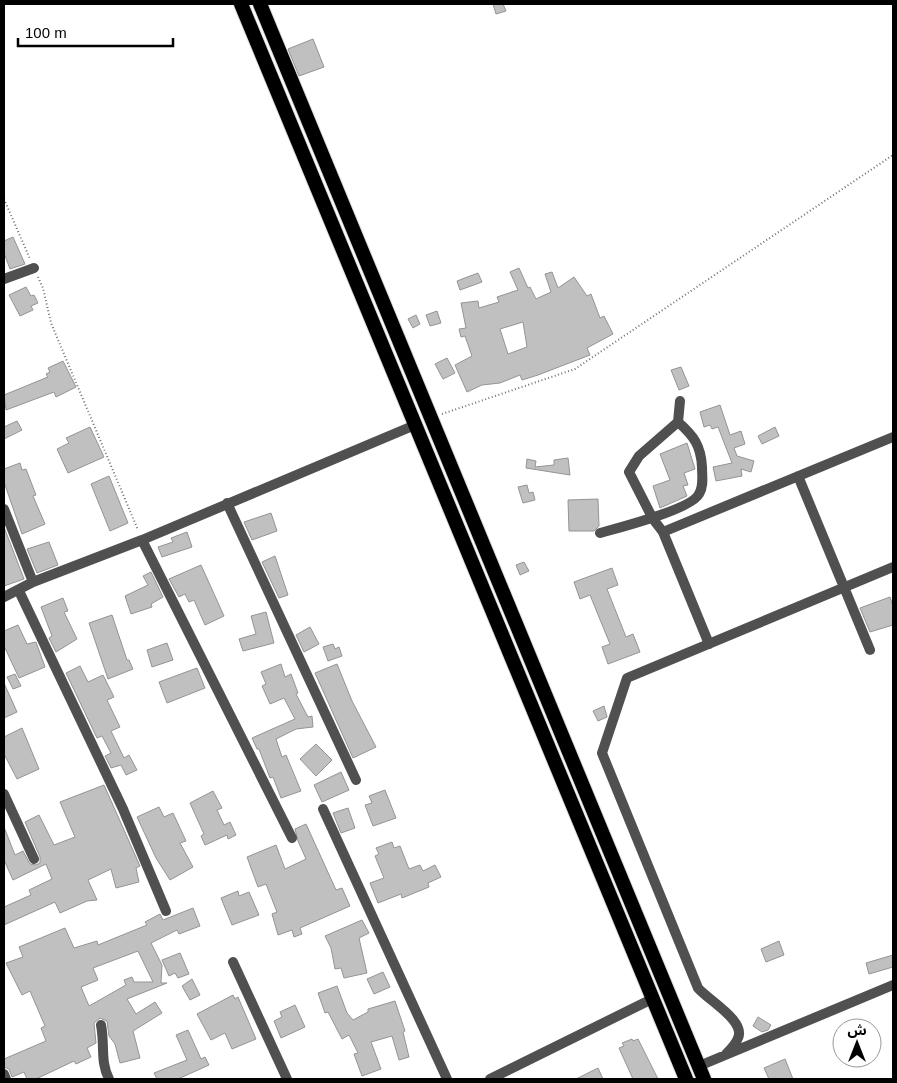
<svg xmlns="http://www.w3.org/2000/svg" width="897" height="1083" font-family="Arial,'Noto Sans Arabic',sans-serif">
  <rect width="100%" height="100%" fill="#fff"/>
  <!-- building -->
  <path fill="#c0c0c0" stroke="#949494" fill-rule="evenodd" d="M493,4H503L506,11L496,14Z
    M313,39L324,67L299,76L288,49Z
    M13,237L25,264L10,269L4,253V241Z
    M519,268L528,288L530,287L536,299L551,292L545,274L552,272L558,288L574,277L587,296L591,294L600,318L604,316L613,334L587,348L590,355L538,375L522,380L520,375L500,383L482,385L467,392L455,365L472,356L465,336L461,337L459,329L466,328L461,303L478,301L479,308L499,302L497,297L518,290L510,272ZM523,322L527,347L508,354L500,329Z
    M478,273L482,282L460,290L457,281Z
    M26,287L31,296L34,295L38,303L31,306L33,310L20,316L9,295Z
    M437,311L441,323L430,326L426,315Z
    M416,315L420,324L413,328L408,319Z
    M447,358L455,373L443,379L435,364Z
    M63,361L76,387L56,397L54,392L6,410L4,395L48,377L46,374L50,372L48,368Z
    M681,367L689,386L679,390L671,370Z
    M720,405L730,435L741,431L745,444L734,448L737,456L754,461L751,472L741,469L742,476L716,481L713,467L732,463L718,427L712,429L710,425L704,427L700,412Z
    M17,421L22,430L4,439V427Z
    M90,427L104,457L68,473L57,449L69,443L66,438Z
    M775,427L779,436L762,444L758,436Z
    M687,443L695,469L684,473L688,485L683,486L687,496L660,508L653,486L670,480L660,454Z
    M568,458L570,475L526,468L527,459L536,461L535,467L554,465V460Z
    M20,463L22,470L26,469L36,495L33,496L45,524L22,534L4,482V469Z
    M109,476L128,523L110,531L91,484Z
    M527,485L529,493L533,492L535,500L523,503L518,487Z
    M598,499L599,526L594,531H569L568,500Z
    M271,513L277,531L252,540L244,522Z
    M4,527L24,579L4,586Z
    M187,532L192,547L162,557L158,547L173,542L171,538Z
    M49,542L58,565L37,573L27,549Z
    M275,556L288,595L279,598L262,562Z
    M524,562L529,571L520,575L516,565Z
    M201,565L224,616L205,625L194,600L189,602L185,594L179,597L169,579Z
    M612,568L618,585L607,589L626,637L633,634L640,652L608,664L602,647L610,644L590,595L580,599L574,582Z
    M151,572L163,597L151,604L152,607L131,614L125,596L148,585L143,576Z
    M890,597L893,606V625L870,632L860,608Z
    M63,598L68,611L64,612L77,639L56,652L49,638L52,636L41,607Z
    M266,612L274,643L243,651L239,639L256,634L251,616Z
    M112,615L127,660H129L133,669L108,679L89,623Z
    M18,625L27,644L36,642L45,667L19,678L4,646V631Z
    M310,627L319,644L304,652L296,635Z
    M167,643L173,660L152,667L147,650Z
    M333,644L335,649L339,647L342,656L328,661L323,647Z
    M281,664L285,677L291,674L298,693L296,694L308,717L312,716L313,727L296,729L276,739L282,757L286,755L301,791L281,798L273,777L270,778L259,749H257L252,738L295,719L284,698L270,704L262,686L266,684L261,672Z
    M337,664L352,701L376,747L353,758L315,673Z
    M80,666L88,682L103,675L114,697L107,700L120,727L111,731L124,758L129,755L137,770L126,775L121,765L111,768L105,756L111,753L102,736L97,738L66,673Z
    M197,668L205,688L167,703L159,682Z
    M15,674L21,686L13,689L7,677Z
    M4,683L17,712L4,718Z
    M604,706L607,717L598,721L593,711Z
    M22,728L39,769L17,779L4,754V737Z
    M316,744L332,760L316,776L300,759Z
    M341,772L349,790L322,802L314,785Z
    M104,785L140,866L136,868L139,882L116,888L111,869L88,880L97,900L87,901L60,913L55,902L4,925V907L31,895L29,890L52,879L46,864L13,880L4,860V827L15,855L23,851L30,864L36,865L40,863V857L25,822L39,815L54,845L75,837L60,802Z
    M385,790L396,818L373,826L365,805L372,803L369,796Z
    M213,791L222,808L217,810L224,825L230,822L236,835L228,839L227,835L205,845L201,836L204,834L190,803Z
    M159,807L164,817L173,813L186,841L180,843L193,867L170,880L156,858L137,817Z
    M348,808L355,828L341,833L333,813Z
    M306,824L336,890L342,888L350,906L300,928L302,934L294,937L292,930L278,935L272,914L277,912L266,884L258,887L247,857L276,845L285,869L306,859L298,841L295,829Z
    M392,842L394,848L400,846L409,869L420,865L423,871L435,865L441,877L428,883L429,887L402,898L401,894L378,903L370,883L384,878L375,856L379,854L376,848Z
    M238,891L239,896L249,892L259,915L232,925L221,898Z
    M193,908L200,926L179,934L177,930L151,943L162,965L161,983H167L127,999L136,1014L155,1002L162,1013L133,1031L140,1058L120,1063L115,1044L109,1036L107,1021L100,1018L94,1023L96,1043L87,1048L91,1057L76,1064L74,1061L36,1079H27L24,1072L12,1077L9,1069L4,1067V1059L46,1041L41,1028L45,1026L30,991L22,995L6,963L23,957L19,947L65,928L74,948L97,941L98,945L147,925L145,922L160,914L163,920ZM138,951L153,982H134L132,977L124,980L126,985L89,1006L81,987L98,980L93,968Z
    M362,920L369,933L359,938L367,973L344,978L341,968L335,969L331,948L325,936Z
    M779,941L784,955L766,962L761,949Z
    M180,953L189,974L178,978L175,973L169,976L162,960Z
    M893,955V967L869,974L866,963Z
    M383,972L390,987L374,994L367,979Z
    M192,979L200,995L190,1000L182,986Z
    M337,986L347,1013L353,1020L368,1012V1009L395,1001L405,1031L403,1032L409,1057L399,1060L392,1036L371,1042L381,1069L362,1076L354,1054L358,1053L349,1035L342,1039L328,1012L325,1013L318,993Z
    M233,995L235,999L238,997L256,1039L232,1049L225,1033L211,1040L197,1014Z
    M295,1005L305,1027L281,1038L274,1021L282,1017L280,1012Z
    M758,1017L771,1025L768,1030L762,1032L753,1026Z
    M188,1030L201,1059L205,1057L209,1065L178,1079H157L154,1073L187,1060L176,1035Z
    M632,1039L633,1041L638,1039L658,1079H633L619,1048L624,1046L622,1043Z
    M785,1059L793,1079H769L764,1068Z
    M598,1068L603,1079H576Z"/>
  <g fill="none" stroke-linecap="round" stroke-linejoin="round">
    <defs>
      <path id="trunk" d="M241,4L686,1079
        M260,4L704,1079"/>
    </defs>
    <!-- trunk casing -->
    <use href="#trunk" stroke="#dbdbdb" stroke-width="16"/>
    <!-- path -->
    <path stroke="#727272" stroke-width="2" stroke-dasharray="1 2.5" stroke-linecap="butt" d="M4,199L30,259
      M38,277L43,288L51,323L138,530
      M442,414L575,369L893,155"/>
    <!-- minor -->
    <path stroke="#505050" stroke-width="10" d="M4,279L34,268
      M680,401L678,422L639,456L629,472L653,519L663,532L709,644
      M798,476L870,650
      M227,503L356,780
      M4,509L33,582
      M663,532L893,437
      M600,533C618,528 692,509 699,494C704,486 702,476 702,467C701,446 694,436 678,422
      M142,540L292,838
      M19,591L123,809L166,911
      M4,597L33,582L142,540L415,425
      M4,794L34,859
      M323,809L447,1079
      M233,962L287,1079
      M101,1025C105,1045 100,1062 109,1079
      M726,1054C730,1050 736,1044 738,1038C746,1021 708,1000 698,988L602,753L627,678L893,567
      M699,1066L893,985
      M4,1074L6,1079
      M490,1079L654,998"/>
    <!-- trunk -->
    <use href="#trunk" stroke="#000" stroke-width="14"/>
  </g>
  <!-- border -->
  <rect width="897" height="1083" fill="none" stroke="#000000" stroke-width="10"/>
  <!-- north arrow -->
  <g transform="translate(857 1043)"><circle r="24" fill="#ffffff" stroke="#999999"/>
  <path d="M0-4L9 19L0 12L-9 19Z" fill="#000000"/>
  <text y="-8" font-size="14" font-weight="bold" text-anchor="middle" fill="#000000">ش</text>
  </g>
  <!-- scale -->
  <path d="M18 38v8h155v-8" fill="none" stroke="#000000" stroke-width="2.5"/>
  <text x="25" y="38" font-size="15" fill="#000000" stroke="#ffffff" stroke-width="4" paint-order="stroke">100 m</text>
</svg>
